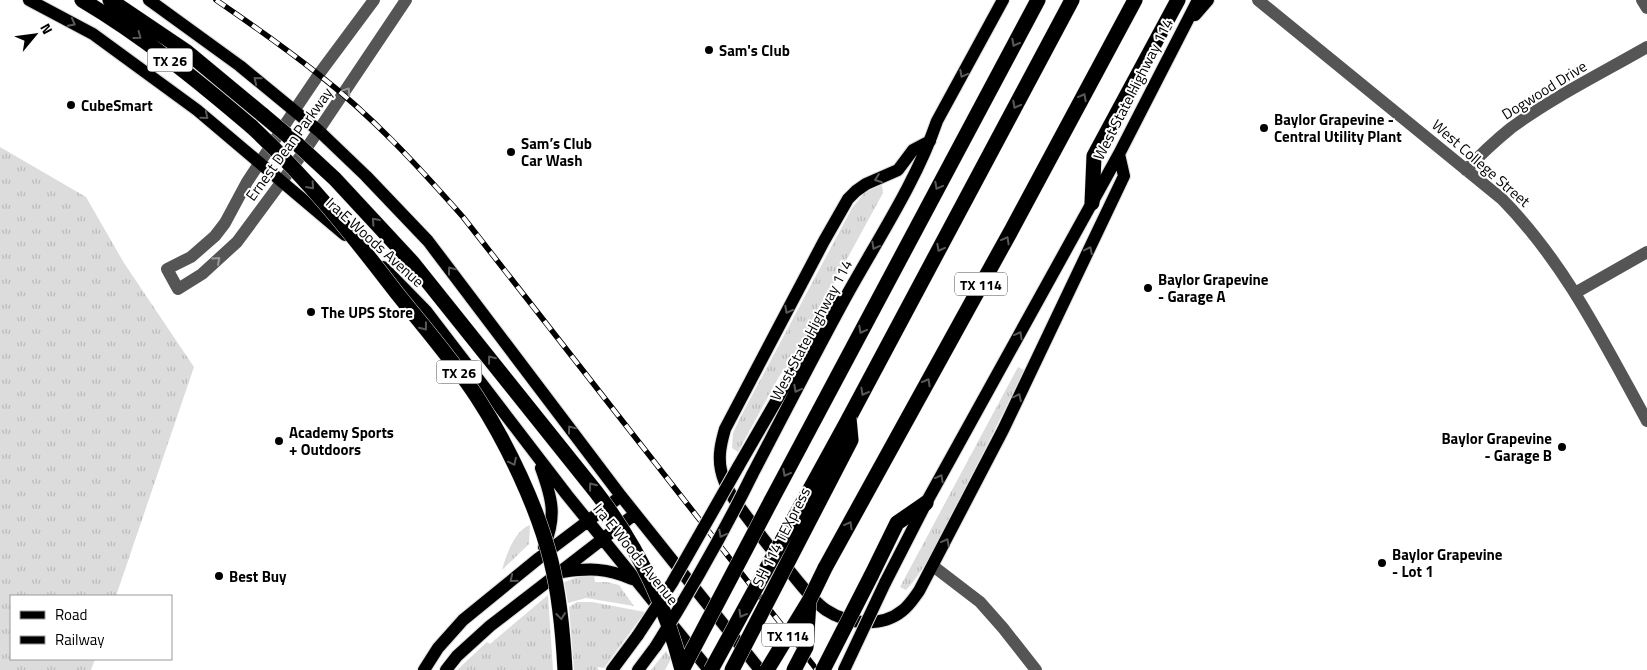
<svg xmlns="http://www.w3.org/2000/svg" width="1647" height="670" font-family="'Titillium Web',sans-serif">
  <defs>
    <pattern id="grass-tufts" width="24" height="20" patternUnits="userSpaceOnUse" patternTransform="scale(1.25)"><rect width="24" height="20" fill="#dcdcdc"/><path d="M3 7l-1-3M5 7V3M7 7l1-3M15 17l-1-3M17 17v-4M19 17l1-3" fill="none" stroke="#bbb"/></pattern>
  </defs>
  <rect width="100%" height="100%" fill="#fff"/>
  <!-- grass -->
  <path fill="url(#grass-tufts)" d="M0,147L86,197L124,263L194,367L116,596H11V659H95L91,670H0Z
    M882,185L883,193L812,323L799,352L780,375L738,452L732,448L733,433L741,416L852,208L865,192Z
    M1018,367L1024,370C1001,418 977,465 953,511C939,538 926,569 906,590L900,587Z
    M530,525L529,544L502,570C506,555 515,530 530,525Z
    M594,576L595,582H607L619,585L634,606L586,598L568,603L564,582L578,577Z
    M548,595L553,670H457L487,642L490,644Z
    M577,602H592L645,612L604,668L597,667L599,670H574L569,607Z
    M666,651L671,659L665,670H651Z"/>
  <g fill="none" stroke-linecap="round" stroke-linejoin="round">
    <defs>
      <path id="major" d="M29,0L93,34L197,110L345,235
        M149,0L240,66L319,131L366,176L428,241L621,496L760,670
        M1195,15L1208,0
        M930,141L913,150L898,170L866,184L856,191L848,199L824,241L725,429C721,443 718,456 721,470C725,492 744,512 756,529C767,545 780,559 792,574C802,586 813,601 826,610C847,624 881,628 902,611C909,606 914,598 919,591L1003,430L1124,176L1119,154
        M383,267L426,311L567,495L709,670
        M738,467L826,315L840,301
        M541,468C552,498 557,516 544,547
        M752,475C784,414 815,353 848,293C878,239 917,180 937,121L1003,0
        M562,572C590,568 606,568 632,579
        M885,583L926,503L1119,154L1198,0
        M424,670L438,648L463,620L539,558L621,496
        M446,670L457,656L490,626L635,514
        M612,670L638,635
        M638,670L656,646"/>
      <path id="highway" d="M82,0C143,36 198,81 252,127
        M110,0L187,52L263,115
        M1092,203L1094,156L1178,0
        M849,418L1072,0
        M771,501L1038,0
        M825,568L1012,229L1135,0
        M871,576L897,523L926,503"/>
    </defs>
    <!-- major casing -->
    <use href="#major" stroke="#dbdbdb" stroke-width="14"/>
    <!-- highway casing -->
    <use href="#highway" stroke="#dbdbdb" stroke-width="16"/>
    <!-- minor -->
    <path stroke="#555" stroke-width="12" d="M374,0L319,74L294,111L247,182L225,223L215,236L191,257L167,269L178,289L202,274L237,242L308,146L406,0
      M1258,0L1502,199C1565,263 1604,343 1647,421
      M1642,0L1647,8
      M1466,170C1480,155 1495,141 1511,128C1553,97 1602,73 1647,47
      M1575,293L1647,252
      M933,566L980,602L1003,628L1036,670"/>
    <!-- major -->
    <use href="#major" stroke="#000" stroke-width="12"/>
    <!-- highway -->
    <use href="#highway" stroke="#000" stroke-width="15"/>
    <defs>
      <path id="rail" d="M216,0C251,24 285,48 318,74C372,116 418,166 463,217L817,670"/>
    </defs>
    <!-- rail casing -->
    <use href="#rail" stroke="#000" stroke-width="5.5"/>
    <!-- rail -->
    <use href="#rail" stroke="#fff" stroke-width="4" stroke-dasharray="11" stroke-linecap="butt"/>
    <defs>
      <path id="major-bridge" d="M638,635L672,583L738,467
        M656,646C691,590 723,534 752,475
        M844,670L885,583"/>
      <path id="highway-bridge" d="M263,115L295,142L335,179L412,262L596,492C636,544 666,606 682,670
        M252,127C307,178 350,232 396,292C423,326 453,360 477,397C507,443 538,508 551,561C560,597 563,634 565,670
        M682,670L771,501
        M711,670L849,418
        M732,670L851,440L849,418
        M767,670L809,601L825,568
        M794,670L806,647L809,602
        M823,670L871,576"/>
    </defs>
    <!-- major-bridge casing -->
    <use href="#major-bridge" stroke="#dbdbdb" stroke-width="14" stroke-linecap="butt"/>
    <!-- highway-bridge casing -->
    <use href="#highway-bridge" stroke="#dbdbdb" stroke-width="16" stroke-linecap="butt"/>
    <!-- major-bridge -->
    <use href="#major-bridge" stroke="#000" stroke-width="12"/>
    <!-- highway-bridge -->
    <use href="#highway-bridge" stroke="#000" stroke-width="15"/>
  </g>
  <!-- one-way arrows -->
  <defs><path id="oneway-chevron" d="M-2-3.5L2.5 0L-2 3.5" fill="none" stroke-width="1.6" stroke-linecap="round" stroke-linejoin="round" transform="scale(1.25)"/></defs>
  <g stroke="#595959">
    <use href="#oneway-chevron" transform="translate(72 23) rotate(28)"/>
    <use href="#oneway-chevron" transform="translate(138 36) rotate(36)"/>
    <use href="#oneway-chevron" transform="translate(1015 43) rotate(118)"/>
    <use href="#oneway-chevron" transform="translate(963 74) rotate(118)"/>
    <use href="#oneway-chevron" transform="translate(257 80) rotate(-141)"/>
    <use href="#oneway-chevron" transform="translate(1083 97) rotate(-62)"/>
    <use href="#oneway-chevron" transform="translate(1016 105) rotate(118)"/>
    <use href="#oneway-chevron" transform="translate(205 116) rotate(39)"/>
    <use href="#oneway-chevron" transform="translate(878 179) rotate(160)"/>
    <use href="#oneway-chevron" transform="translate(311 186) rotate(48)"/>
    <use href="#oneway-chevron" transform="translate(938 186) rotate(118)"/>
    <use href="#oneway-chevron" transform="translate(375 221) rotate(-132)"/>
    <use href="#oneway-chevron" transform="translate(1006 240) rotate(-61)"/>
    <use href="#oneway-chevron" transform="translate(875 246) rotate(119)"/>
    <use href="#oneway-chevron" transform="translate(940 248) rotate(118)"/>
    <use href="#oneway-chevron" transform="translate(1089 250) rotate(-64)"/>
    <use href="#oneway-chevron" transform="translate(451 270) rotate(-127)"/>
    <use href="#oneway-chevron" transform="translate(788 310) rotate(118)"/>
    <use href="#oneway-chevron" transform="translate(424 327) rotate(52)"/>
    <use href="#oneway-chevron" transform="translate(862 330) rotate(118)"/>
    <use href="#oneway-chevron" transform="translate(1019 335) rotate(-61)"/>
    <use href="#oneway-chevron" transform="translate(491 359) rotate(-128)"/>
    <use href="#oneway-chevron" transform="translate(927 382) rotate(-61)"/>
    <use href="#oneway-chevron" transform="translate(797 389) rotate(118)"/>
    <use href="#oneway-chevron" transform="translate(864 392) rotate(119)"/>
    <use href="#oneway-chevron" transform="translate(1018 397) rotate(-64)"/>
    <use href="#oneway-chevron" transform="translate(571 429) rotate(-127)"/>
    <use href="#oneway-chevron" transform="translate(513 462) rotate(64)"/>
    <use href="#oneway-chevron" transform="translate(786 473) rotate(118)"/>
    <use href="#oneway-chevron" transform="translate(940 478) rotate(-61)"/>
    <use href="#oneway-chevron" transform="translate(592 486) rotate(-128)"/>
    <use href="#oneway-chevron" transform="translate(849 525) rotate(-61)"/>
    <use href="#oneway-chevron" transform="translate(722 534) rotate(118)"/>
    <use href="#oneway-chevron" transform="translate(946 542) rotate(-62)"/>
    <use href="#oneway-chevron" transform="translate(513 579) rotate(141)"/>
    <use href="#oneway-chevron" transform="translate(742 614) rotate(119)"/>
    <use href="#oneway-chevron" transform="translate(561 616) rotate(83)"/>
  </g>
  <g stroke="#999">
    <use href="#oneway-chevron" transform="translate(347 91) rotate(-56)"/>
    <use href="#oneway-chevron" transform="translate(217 260) rotate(-42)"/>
  </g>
  <!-- markers -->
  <g fill="#000" stroke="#fff" stroke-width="2">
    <circle cx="709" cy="50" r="5"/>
    <circle cx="71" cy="105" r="5"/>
    <circle cx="1264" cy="128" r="5"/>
    <circle cx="511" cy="152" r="5"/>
    <circle cx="1148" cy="288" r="5"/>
    <circle cx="311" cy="312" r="5"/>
    <circle cx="279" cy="441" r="5"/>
    <circle cx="1562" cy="447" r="5"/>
    <circle cx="1382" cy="563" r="5"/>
    <circle cx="219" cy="576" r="5"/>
  </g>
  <g text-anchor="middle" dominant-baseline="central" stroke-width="4" stroke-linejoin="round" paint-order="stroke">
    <!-- shield labels -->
    <g fill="#fff" stroke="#4c4c4c" stroke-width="1">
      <rect x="147.5" y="48.5" width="45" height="23" rx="4"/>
      <rect x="955" y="272.5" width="52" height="23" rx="4"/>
      <rect x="436.5" y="360.5" width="45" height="23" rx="4"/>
      <rect x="762" y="623.5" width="52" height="23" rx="4"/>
    </g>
    <g font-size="14" font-weight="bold" fill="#000">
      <text x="170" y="60">TX 26</text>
      <text x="981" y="284">TX 114</text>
      <text x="459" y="372">TX 26</text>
      <text x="788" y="635">TX 114</text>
    </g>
    <!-- poi labels -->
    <g font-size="15" font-weight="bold" fill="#000" stroke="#fff" text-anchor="start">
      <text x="719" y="50">Sam's Club</text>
      <text x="81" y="105">CubeSmart</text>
      <text x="1274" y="119">Baylor Grapevine -<tspan x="1274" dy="17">Central Utility Plant</tspan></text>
      <text x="521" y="143">Sam’s Club<tspan x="521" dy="17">Car Wash</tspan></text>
      <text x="1158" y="279">Baylor Grapevine<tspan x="1158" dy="17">- Garage A</tspan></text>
      <text x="321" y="312">The UPS Store</text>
      <text x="289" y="432">Academy Sports<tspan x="289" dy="17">+ Outdoors</tspan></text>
      <text x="1552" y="438" text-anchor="end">Baylor Grapevine<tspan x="1552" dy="17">- Garage B</tspan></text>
      <text x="1392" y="554">Baylor Grapevine<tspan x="1392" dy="17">- Lot 1</tspan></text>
      <text x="229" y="576">Best Buy</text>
    </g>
    <!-- street labels -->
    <g font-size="15" fill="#000" stroke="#fff">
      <text transform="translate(1133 89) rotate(-63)">West State Highway 114</text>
      <text transform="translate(1544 90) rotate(-32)">Dogwood Drive</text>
      <text transform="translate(289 144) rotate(-54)">Ernest Dean Parkway</text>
      <text transform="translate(1481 163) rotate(41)">West College Street</text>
      <text transform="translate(375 242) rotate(42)">Ira E Woods Avenue</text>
      <text transform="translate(811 330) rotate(-62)">West State Highway 114</text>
      <text transform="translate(781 537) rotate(-63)">SH 114 TEXpress</text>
      <text transform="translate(636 554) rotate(51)">Ira E Woods Avenue</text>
    </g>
  </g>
  <!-- legend -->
  <rect x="10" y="595" width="162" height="65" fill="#ffffff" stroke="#999999"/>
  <rect x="20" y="611" width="25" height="8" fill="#000000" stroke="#999999"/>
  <text x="55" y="620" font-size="15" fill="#000000">Road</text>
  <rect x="20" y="636" width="25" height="8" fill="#000000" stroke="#999999"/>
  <text x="55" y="645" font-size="15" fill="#000000">Railway</text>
  <!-- north arrow -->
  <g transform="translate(35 35) rotate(61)" stroke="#ffffff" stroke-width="4" paint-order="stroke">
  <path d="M0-4L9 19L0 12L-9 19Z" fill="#000000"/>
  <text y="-8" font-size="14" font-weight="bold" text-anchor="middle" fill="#000000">N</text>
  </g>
</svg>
